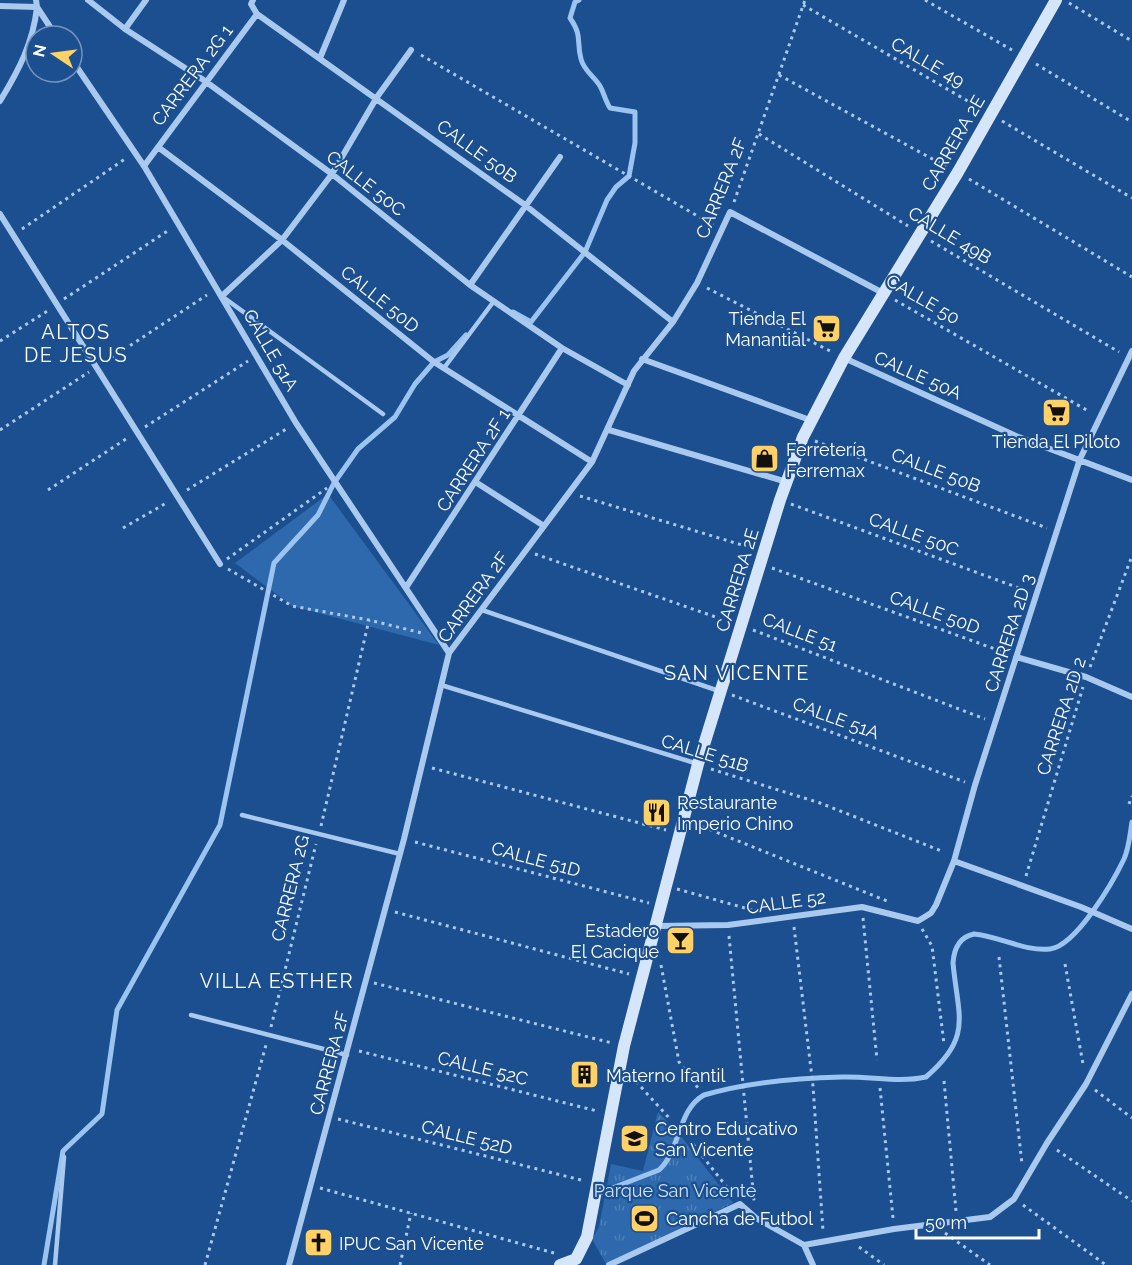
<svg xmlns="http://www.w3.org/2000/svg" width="1132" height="1265" font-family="Raleway,sans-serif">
  <defs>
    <pattern id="park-tufts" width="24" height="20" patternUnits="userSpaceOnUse" patternTransform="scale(1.5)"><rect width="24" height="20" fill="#2e69ad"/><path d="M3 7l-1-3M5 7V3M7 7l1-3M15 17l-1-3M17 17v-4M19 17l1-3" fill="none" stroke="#4d80b9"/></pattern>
  </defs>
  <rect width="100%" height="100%" fill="#1b4f8f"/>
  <!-- green -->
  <path fill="#2e69ad" d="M328,494L439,645L292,606L235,563Z"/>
  <!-- park -->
  <path fill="url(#park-tufts)" d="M658,1112L680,1135L733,1203L606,1264L592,1239L599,1227L611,1164L643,1171Z"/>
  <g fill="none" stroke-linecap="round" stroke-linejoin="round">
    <!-- stream -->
    <path stroke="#9cc4f0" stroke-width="5" d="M513,312L531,322L585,252L607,200L616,187L629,176L635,143V112L610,108C605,100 604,93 600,86C594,76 584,71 581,59C576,40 583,37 570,18L575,2L579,0
      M597,1194L659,1170C681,1150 677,1110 704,1095C748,1082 797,1078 842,1077C870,1076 899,1083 926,1077C973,1037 958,1017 953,963C954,949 959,937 974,934C998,936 1026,952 1050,949C1076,946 1113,882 1124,859C1129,848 1130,834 1132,822
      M44,1265L63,1151L102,1114L117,1010L220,825L274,563L318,515L334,483L358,449L395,417L415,384L434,362L448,355L466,335"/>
    <!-- path -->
    <path stroke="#a9c9ee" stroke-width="3" stroke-dasharray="3 4.5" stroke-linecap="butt" d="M925,0L1012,50
      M1069,3L1132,41
      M803,5L978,107
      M421,55L713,225
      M1036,64L1132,122
      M779,75L947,167
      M1002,121L1132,198
      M759,134L908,226
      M969,179L1132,277
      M734,202L805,0
      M22,229L125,159
      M931,241L1119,352
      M707,288L832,352
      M64,299L169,230
      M895,300L1090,412
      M0,341L49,310
      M105,362L207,295
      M145,427L248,361
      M0,430L89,372
      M815,441L1047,528
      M48,490L129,437
      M187,490L288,428
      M580,496L752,548
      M791,504L1027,591
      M123,528L168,502
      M535,554L730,622
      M227,559L327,488
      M772,568L1006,653
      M228,569L292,606L369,620L422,633
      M753,630L985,719
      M1090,667L1132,556
      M732,695L965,782
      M432,768L666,830
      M711,769L820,803L944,852
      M1129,804L1132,796
      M696,824L887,901
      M321,826L369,620
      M415,842L649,903
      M1026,876L1083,687
      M677,889L752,910
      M395,912L629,974
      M863,918L877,1060
      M794,927L813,1086L823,1231
      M922,929L932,946L944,1044
      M729,936L754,1201
      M999,957L1022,1164
      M1065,964L1083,1064
      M661,965L679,1062L698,1088
      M374,983L612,1043
      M271,1027L316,844
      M359,1051L597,1111
      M631,1076L670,1119
      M944,1081L956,1211
      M880,1088L893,1218
      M1095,1090L1132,1118
      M338,1119L585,1181
      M693,1144L733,1195
      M1057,1150L1132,1201
      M320,1188L554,1253
      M1023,1205L1106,1265
      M945,1233L990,1265
      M859,1247L884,1265
      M205,1265L266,1045
      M400,1265L411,1213"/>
    <!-- lane -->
    <path stroke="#a9c9ee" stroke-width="4.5" d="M223,297L383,414
      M444,368L494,301
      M482,610L719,691
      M441,685L698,764
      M242,815L400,854
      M191,1015L347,1055
      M55,1265L64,1157"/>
    <!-- street -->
    <path stroke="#a9c9ee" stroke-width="6" d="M36,0L37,7L56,36
      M88,0L125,29L205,81L332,174L470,285L562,348L628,385
      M0,6L37,7C33,43 19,70 0,101
      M257,14L525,205L673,322
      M125,29L146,0
      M320,58L344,0
      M72,60L144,166L296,423L449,653
      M158,147L282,240L434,362L592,462
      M144,166L257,14L251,4L253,0
      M0,214L220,564
      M470,285L560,157
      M222,296L282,240L332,174L377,97L411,50
      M844,358L1016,436L1132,480
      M642,359L810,420
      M609,430L787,482
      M477,483L544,526
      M407,586L562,348
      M1016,657L1086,677L1132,697
      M954,861L1081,907L1132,929
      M657,926L728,925L862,907L918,921L931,913L936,905L954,861L975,785L1080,459L1132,351
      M804,1245L894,1229L990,1217L1014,1199L1047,1143L1086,1084L1132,994
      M289,1265L404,839L449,653L592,462L634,371L673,322L697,283L730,212L883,293
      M609,1265L740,1204L756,1218L804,1245L813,1265"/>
    <!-- secondary -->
    <path stroke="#d6e6fa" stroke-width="12" d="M560,1265L576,1259L587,1237L624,1046L698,764L780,500L803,437L844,358L958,172L1056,0"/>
  </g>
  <!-- icons -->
  <defs>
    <symbol id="supermarket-square" viewBox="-11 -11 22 22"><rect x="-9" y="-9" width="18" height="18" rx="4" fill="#ffd166" stroke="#1b4f8f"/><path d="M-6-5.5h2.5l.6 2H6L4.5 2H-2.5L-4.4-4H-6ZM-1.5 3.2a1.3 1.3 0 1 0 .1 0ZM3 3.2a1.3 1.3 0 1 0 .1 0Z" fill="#111"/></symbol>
    <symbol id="shop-square" viewBox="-11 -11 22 22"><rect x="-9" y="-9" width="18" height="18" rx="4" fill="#ffd166" stroke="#1b4f8f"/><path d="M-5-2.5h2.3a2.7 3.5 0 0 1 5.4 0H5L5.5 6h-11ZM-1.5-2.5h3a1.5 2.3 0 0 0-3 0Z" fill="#111"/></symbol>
    <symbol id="restaurant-square" viewBox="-11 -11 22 22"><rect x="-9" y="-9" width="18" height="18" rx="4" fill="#ffd166" stroke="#1b4f8f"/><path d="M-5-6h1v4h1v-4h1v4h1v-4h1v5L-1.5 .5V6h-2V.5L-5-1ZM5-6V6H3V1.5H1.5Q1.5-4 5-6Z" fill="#111"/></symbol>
    <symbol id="bar-square" viewBox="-11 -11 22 22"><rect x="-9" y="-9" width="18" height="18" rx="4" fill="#ffd166" stroke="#1b4f8f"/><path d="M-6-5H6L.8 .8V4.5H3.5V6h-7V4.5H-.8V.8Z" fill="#111"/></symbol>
    <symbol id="building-square" viewBox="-11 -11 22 22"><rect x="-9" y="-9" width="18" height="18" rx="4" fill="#ffd166" stroke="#1b4f8f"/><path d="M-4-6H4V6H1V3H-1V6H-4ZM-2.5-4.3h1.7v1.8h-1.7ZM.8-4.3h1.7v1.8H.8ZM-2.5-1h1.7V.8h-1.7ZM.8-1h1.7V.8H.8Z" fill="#111"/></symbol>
    <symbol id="school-square" viewBox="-11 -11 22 22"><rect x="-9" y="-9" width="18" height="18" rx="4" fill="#ffd166" stroke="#1b4f8f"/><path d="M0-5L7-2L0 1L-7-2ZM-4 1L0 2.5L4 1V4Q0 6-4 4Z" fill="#111"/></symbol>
    <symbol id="stadium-square" viewBox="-11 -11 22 22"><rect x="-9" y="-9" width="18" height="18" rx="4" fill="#ffd166" stroke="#1b4f8f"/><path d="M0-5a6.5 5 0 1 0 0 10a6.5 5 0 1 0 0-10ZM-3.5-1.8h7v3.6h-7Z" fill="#111"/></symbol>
    <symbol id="church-square" viewBox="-11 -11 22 22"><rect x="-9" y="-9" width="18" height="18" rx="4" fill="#ffd166" stroke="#1b4f8f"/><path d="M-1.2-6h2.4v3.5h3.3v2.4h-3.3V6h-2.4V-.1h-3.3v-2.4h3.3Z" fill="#111"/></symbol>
  </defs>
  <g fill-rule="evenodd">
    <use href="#supermarket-square" x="810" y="312" width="33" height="33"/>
    <use href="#supermarket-square" x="1040" y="396" width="33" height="33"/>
    <use href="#shop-square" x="748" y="442" width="33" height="33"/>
    <use href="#restaurant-square" x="640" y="796" width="33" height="33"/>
    <use href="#bar-square" x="664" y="924" width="33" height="33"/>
    <use href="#building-square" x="568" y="1058" width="33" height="33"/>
    <use href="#school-square" x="618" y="1122" width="33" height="33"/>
    <use href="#stadium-square" x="628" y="1202" width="33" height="33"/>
    <use href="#church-square" x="302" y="1226" width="33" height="33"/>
  </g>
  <g text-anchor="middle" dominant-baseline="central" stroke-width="4.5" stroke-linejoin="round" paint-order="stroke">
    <!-- street labels -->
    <g font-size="18" fill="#fff" stroke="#1b4f8f">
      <text transform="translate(928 62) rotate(30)">CALLE 49</text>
      <text transform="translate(192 75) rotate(-53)">CARRERA 2G 1</text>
      <text transform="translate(953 143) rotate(-60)">CARRERA 2E</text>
      <text transform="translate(477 151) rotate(36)">CALLE 50B</text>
      <text transform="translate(366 183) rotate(38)">CALLE 50C</text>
      <text transform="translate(721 188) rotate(-68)">CARRERA 2F</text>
      <text transform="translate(950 235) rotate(31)">CALLE 49B</text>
      <text transform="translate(380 299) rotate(39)">CALLE 50D</text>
      <text transform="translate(923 299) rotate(30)">CALLE 50</text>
      <text transform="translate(271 350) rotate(60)">CALLE 51A</text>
      <text transform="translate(918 375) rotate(24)">CALLE 50A</text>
      <text transform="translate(473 460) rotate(-57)">CARRERA 2F 1</text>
      <text transform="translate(936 470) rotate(21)">CALLE 50B</text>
      <text transform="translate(914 534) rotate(20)">CALLE 50C</text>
      <text transform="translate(737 580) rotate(-73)">CARRERA 2E</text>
      <text transform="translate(473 597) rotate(-54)">CARRERA 2F</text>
      <text transform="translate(935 612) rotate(20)">CALLE 50D</text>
      <text transform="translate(800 632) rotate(21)">CALLE 51</text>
      <text transform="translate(1009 633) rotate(-72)">CARRERA 2D 3</text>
      <text transform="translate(1061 716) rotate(-72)">CARRERA 2D 2</text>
      <text transform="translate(836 718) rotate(20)">CALLE 51A</text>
      <text transform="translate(705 753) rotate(17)">CALLE 51B</text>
      <text transform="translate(536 859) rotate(15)">CALLE 51D</text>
      <text transform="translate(290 888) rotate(-76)">CARRERA 2G</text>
      <text transform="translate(786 902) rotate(-8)">CALLE 52</text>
      <text transform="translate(329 1063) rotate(-75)">CARRERA 2F</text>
      <text transform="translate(483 1068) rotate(14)">CALLE 52C</text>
      <text transform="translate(467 1137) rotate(14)">CALLE 52D</text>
    </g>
    <!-- poi labels -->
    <g font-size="18" fill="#fff" stroke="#1b4f8f" text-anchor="start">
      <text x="806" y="318" text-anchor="end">Tienda El<tspan x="806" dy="21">Manantial</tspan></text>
      <text x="1056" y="441" text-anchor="middle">Tienda El Piloto</text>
      <text x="786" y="449">Ferretería<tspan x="786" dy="21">Ferremax</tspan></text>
      <text x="677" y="802">Restaurante<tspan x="677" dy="21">Imperio Chino</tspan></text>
      <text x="659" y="930" text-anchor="end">Estadero<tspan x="659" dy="21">El Cacique</tspan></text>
      <text x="606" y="1075">Materno Ifantil</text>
      <text x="655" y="1128">Centro Educativo<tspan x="655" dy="21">San Vicente</tspan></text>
      <text x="666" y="1218">Cancha de Futbol</text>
      <text x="339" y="1243">IPUC San Vicente</text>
    </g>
    <!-- park labels -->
    <g font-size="18" fill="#cfe3fa" stroke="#1b4f8f">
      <text x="675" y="1190">Parque San Vicente</text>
    </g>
    <!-- neighbourhood labels -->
    <g font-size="20" letter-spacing="1.5" fill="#fff" stroke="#1b4f8f">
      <text x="76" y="332">ALTOS<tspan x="76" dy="23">DE JESUS</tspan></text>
      <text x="737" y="673">SAN VICENTE</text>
      <text x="277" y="981">VILLA ESTHER</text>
    </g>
  </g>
  <!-- north arrow -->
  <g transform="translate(54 54) rotate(283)"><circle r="28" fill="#1b4f8f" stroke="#7695bc" stroke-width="1.5"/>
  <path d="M0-4.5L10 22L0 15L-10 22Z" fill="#ffd166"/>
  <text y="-9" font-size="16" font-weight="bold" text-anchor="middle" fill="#ffffff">N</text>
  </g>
  <!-- scale -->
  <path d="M916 1229v9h123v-9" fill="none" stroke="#ffffff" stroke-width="3"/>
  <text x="925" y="1229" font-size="18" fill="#ffffff" stroke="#1b4f8f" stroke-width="4.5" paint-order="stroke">50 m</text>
</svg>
